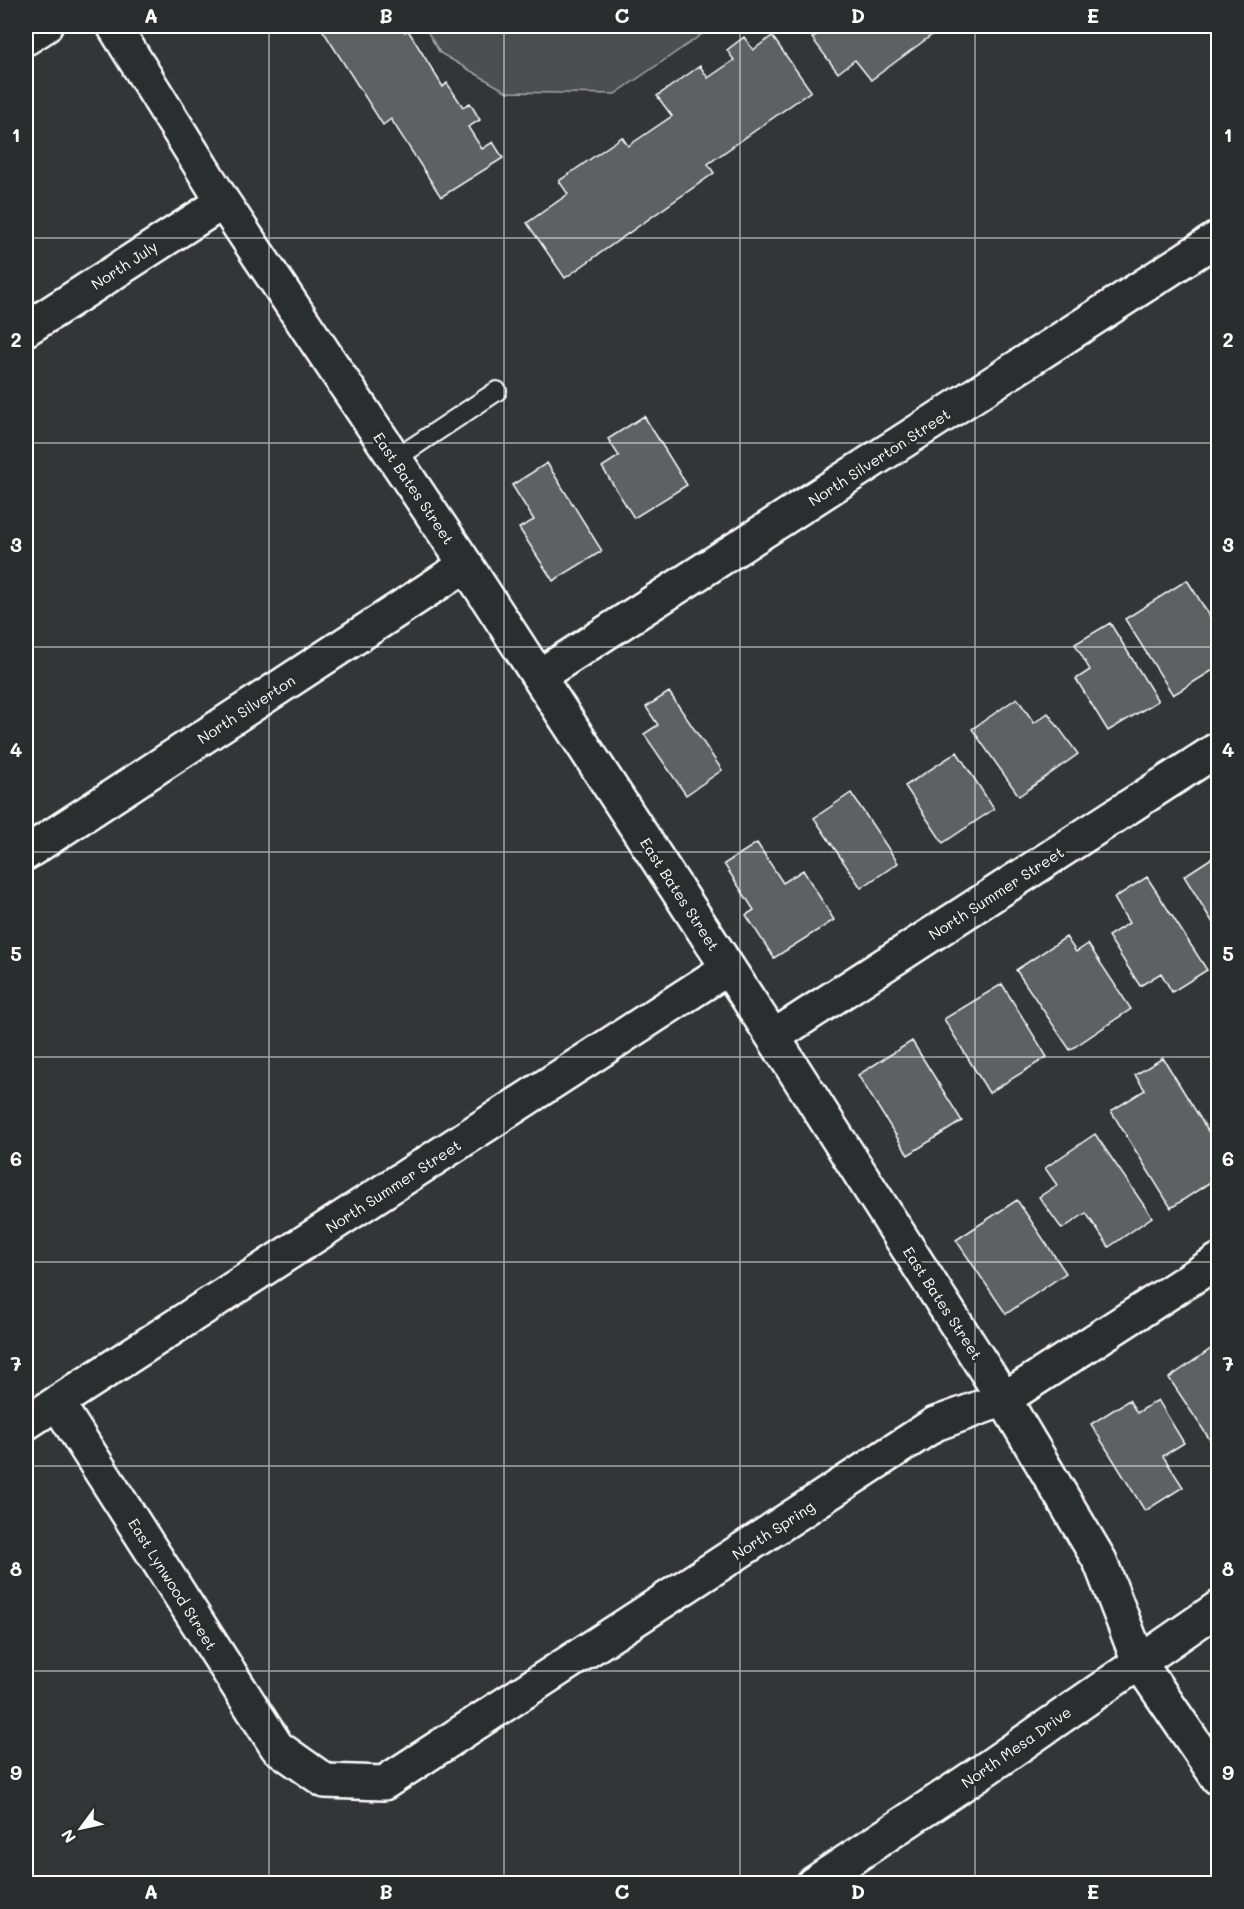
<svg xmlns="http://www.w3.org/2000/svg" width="1244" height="1909" font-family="Mali,sans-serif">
  <rect width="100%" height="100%" fill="#333536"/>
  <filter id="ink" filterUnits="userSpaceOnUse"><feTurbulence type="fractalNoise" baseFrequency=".0167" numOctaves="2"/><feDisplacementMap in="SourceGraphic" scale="12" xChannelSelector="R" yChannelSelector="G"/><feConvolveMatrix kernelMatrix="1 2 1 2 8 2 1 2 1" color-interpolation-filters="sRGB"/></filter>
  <g filter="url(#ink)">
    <!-- green -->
    <path fill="#4c4f50" stroke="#a6a7a8" stroke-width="1.5" d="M424,26H714L615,94L507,92L440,53Z"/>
    <!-- building -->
    <path fill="#5f6162" stroke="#fff" stroke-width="1.5" d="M320,26H400L405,32L408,30L443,87L447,83L463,107L470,103L480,120L468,127L482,149L493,142L503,158L441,197L391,119L383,125Z
      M829,26H944L871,80L855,60L838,73L812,38Z
      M772,36L811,91L708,164L714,173L565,278L527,223L568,194L559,181L622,137L628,146L672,116L657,96L700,66L708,78L734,60L727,50L744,37L753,50Z
      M644,416L687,485L634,518L602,467L619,456L608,439Z
      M547,463L602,551L553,581L519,528L534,520L512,485Z
      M1187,580L1218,629V667L1173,695L1125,619Z
      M1110,623L1158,701L1108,731L1076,679L1090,670L1075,644Z
      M669,692L722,770L686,795L644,734L658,725L646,707Z
      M1017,698L1034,723L1048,713L1078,754L1019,796L972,729Z
      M957,752L994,809L943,843L905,786Z
      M851,793L898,863L861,888L814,818Z
      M757,843L783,883L803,870L834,920L774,958L746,915L754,910L724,864Z
      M1218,854V931L1184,876Z
      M1147,877L1207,970L1172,992L1161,973L1140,986L1108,936L1129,923L1114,898Z
      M1066,937L1076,952L1088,944L1131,1009L1070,1050L1016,970Z
      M1002,984L1047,1057L989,1093L944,1019Z
      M912,1041L962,1121L908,1155L858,1075Z
      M1163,1058L1218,1147V1177L1171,1208L1111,1111L1145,1090L1135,1075Z
      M1095,1134L1152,1217L1109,1247L1086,1213L1062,1229L1039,1197L1057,1185L1045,1168Z
      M1017,1200L1066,1273L1006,1314L956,1240Z
      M1218,1344V1452L1169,1378Z
      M1129,1400L1137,1413L1158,1400L1184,1443L1163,1456L1183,1487L1145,1511L1091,1424Z"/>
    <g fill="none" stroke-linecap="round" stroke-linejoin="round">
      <defs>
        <path id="lane" d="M395,459L497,391"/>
        <path id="street" d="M114,26L223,202L466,565L773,1037L1004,1399L1100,1561L1139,1662L1218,1778
          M26,38L45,26
          M26,329L223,202
          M539,676L1218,238
          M26,853L466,565
          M773,1037L1218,749
          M58,1404L277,1747L325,1781L384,1783L935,1424L1004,1399L1218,1261
          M26,1423L728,968"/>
        <path id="secondary" d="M813,1884L987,1768L1218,1608"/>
      </defs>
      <!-- lane casing -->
      <use href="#lane" stroke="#fff" stroke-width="22"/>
      <!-- street casing -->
      <use href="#street" stroke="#fff" stroke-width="38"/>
      <!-- secondary casing -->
      <use href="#secondary" stroke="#fff" stroke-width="38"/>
      <!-- lane -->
      <use href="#lane" stroke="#2a2d2e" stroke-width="18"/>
      <!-- street -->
      <use href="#street" stroke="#2a2d2e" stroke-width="33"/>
      <!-- secondary -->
      <use href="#secondary" stroke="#2a2d2e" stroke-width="33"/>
    </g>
  </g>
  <!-- grid -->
  <path fill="none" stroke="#fff" stroke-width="1.5" stroke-opacity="0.55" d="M269,26V1884M504,26V1884M740,26V1884M975,26V1884M26,238H1218M26,443H1218M26,647H1218M26,852H1218M26,1057H1218M26,1262H1218M26,1466H1218M26,1671H1218"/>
  <g text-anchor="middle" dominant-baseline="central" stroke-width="6" stroke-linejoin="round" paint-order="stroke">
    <!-- street labels -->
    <g font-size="15" fill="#fff" stroke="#2a2d2e">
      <text transform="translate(124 265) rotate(-33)">North July</text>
      <text transform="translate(879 457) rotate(-33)">North Silverton Street</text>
      <text transform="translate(414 488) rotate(56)">East Bates Street</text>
      <text transform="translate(246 709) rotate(-33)">North Silverton</text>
      <text transform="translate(996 893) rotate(-33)">North Summer Street</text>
      <text transform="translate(680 894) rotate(57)">East Bates Street</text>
      <text transform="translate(393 1186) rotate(-33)">North Summer Street</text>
      <text transform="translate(943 1303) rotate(57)">East Bates Street</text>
      <text transform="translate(773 1530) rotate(-33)">North Spring</text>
      <text transform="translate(173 1584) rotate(58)">East Lynwood Street</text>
      <text transform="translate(1016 1747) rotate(-35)">North Mesa Drive</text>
    </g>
  </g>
  <!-- margin -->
  <rect width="1244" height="1909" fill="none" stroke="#2a2d2e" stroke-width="66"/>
  <!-- north arrow -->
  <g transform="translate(81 1828) rotate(237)" stroke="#2a2d2e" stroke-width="4.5" paint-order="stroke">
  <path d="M0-4.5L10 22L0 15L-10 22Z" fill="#ffffff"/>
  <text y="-9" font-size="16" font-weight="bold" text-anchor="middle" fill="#ffffff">N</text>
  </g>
  <rect x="33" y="33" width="1178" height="1843" fill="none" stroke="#fff" stroke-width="2"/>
  <g font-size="20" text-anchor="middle" font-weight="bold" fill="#fff">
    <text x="151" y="23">A</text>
    <text x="386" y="23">B</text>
    <text x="622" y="23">C</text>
    <text x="858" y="23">D</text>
    <text x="1093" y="23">E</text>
    <text x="16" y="142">1</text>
    <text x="1228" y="142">1</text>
    <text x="16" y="347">2</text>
    <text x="1228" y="347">2</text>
    <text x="16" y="552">3</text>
    <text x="1228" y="552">3</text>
    <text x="16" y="757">4</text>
    <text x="1228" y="757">4</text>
    <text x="16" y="961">5</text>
    <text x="1228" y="961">5</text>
    <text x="16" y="1166">6</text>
    <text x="1228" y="1166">6</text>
    <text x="16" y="1371">7</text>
    <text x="1228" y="1371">7</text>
    <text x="16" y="1576">8</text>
    <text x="1228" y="1576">8</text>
    <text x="16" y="1780">9</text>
    <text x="1228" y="1780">9</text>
    <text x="151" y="1899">A</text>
    <text x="386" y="1899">B</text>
    <text x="622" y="1899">C</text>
    <text x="858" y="1899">D</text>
    <text x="1093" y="1899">E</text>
  </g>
</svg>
